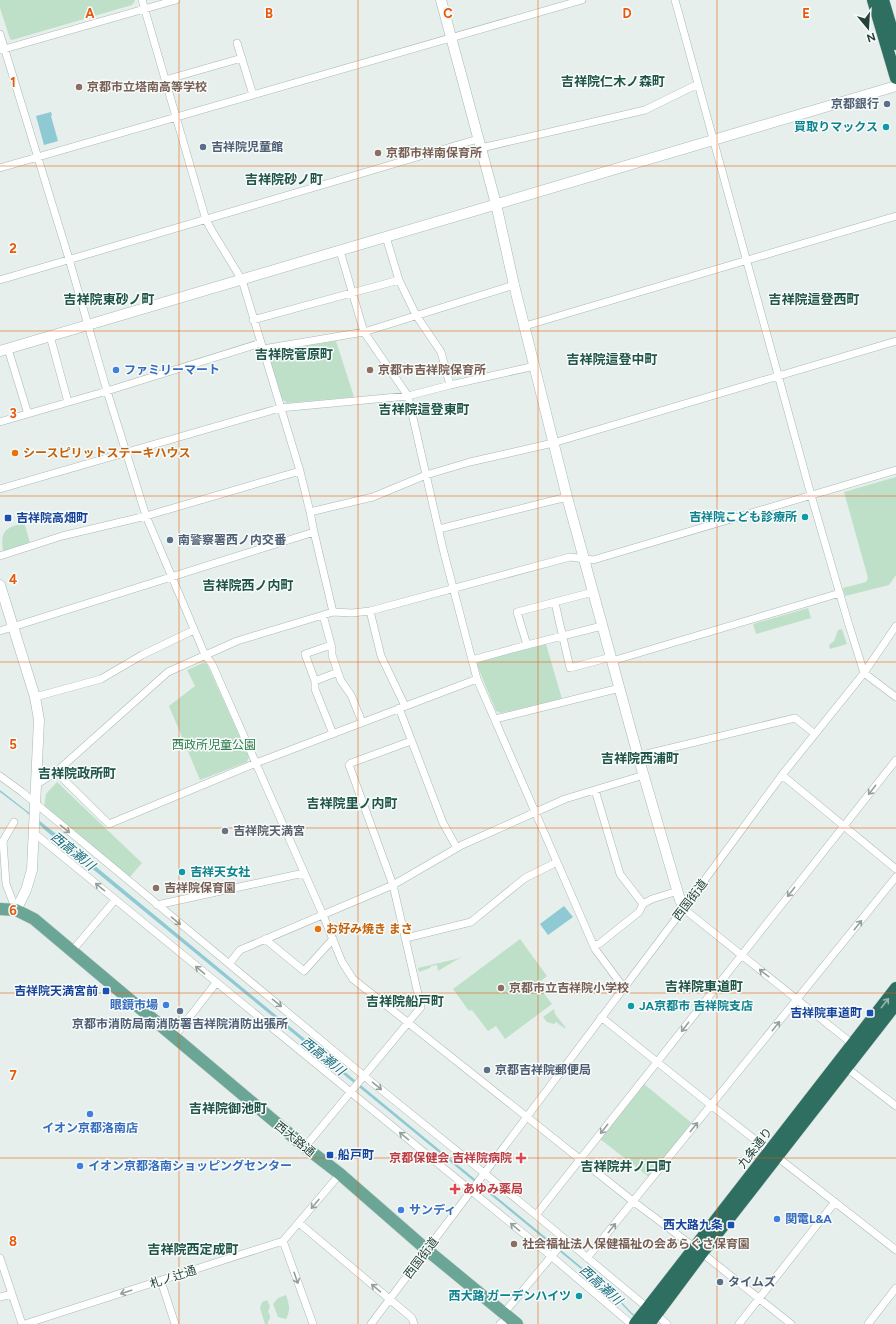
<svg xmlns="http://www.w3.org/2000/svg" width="896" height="1324" font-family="Figtree,'Noto Sans JP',sans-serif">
  <rect width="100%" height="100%" fill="#e6efeb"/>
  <!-- green -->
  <path fill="#bfe0c8" d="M0,0H135V1L132,5L12,40L10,39L0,8Z
    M336,341L354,397L287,403L282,399L269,357L273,351Z
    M896,477V575L889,585L845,596L843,588L866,582L868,578L844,492Z
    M24,522L30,543L3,551C0,529 6,529 24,522Z
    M808,608L811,618L756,634L753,624Z
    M842,629L847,644L830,649L829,645L834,641L838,630Z
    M546,644L562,699L501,713L496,711L477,665L480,660Z
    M203,663L207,664L249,757L247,762L200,780L169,706L195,686L187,670Z
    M57,782L142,863L129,878L44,808L46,794Z
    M520,939L547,976L537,984L552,1004L505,1039L496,1026L488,1031L472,1010L469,1011L453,989Z
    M463,956L438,971L437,965L431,966L430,968L419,972L418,968L456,959Z
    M554,1009L555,1014L566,1028H564L556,1022L554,1024L547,1022L543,1017Z
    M644,1084L693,1124L649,1177L600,1139Z
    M286,1295C289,1304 291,1310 286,1319L278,1317L273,1304L278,1298Z
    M267,1300L270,1306L268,1312L270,1315V1319L268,1321V1324H265L260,1308L262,1302Z"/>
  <!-- water -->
  <path fill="#8ec9d4" d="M51,112L52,115L51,116L58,141L44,145L36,116Z
    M0,790L55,833L561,1250L615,1295L631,1312L645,1324H643L630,1313L614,1296L45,830L25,811L0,792Z
    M564,906L573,917L548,935L540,924Z"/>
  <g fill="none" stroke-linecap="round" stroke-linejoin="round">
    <defs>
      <path id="street" d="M142,0L206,220L212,231L242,280L300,471L310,512L314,532L333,612
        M675,0L811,495L848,622L864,673L896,697
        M0,34L69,259L107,391L146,516L205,655L212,664L323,915L342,962L353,979L634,1202L702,1253L791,1324
        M237,43L253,95
        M1,50L176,0
        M165,80L242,58
        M481,148L645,110L698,84
        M0,168L582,0
        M386,237L399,280L416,315L441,352L450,385
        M340,251L364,332L408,396L443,549L477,679L595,949L624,988
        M0,280L478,139
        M253,320L399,280
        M525,326L896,216
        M50,336L68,402
        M8,349L28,414
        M263,349L364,332L514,285
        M0,422L107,391L261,343
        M0,489L280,408L408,396L450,385L535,366
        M310,512L373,497L426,475L470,462L553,443L896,341
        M439,529L567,497
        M0,556L62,536L146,516L300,471
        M555,603L570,668L611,657
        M370,611L381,656L405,706
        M323,615L332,648V655L341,681L351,695L362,722
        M0,631L314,532
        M331,645L305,654L315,681L338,672
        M527,645L517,612L593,592
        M472,660L527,645L602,626
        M612,661L840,593
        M315,681V689L333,734
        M35,697L101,679L142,655L194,630
        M399,708L443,823L457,848
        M495,719L620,688
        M638,756L795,718L815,734
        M56,772L109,824L256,763L477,679
        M782,775L896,869
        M0,776L22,792L363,1075L536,1215L667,1324
        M37,784L56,772L168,672L237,641L333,612L352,613L370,611L570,557L593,560L896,470
        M595,790L620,874L643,904
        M14,822L3,841L6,884L16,910
        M34,833L551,1256L631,1324
        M157,905L304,873
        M684,908L689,913L855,1046
        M406,938L471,922L525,878L557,862
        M265,939L304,971L333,939
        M594,945L599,944L639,912L643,904L652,899L678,891
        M72,951L115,900
        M229,964L240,950L393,885L462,845L565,799L644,775
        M601,1017L712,1106L896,1250
        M174,1037L216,983
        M844,1066L896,1106
        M305,1147L421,1007L393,885L349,765L351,763L411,741
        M536,1215L896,760
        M299,1223L412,1318L414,1324
        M283,1241L313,1324
        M0,1258L22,1324
        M587,1258L896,877
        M161,1281L175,1324
        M0,1297L12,1294
        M504,1313L565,1240
        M25,1324L283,1241L340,1174
        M371,1324L684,908L782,775L864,673L896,626
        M500,1324L509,1317
        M739,1324L835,1202
        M868,1324L896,1288"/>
      <path id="secondary" d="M441,0L496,204L514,285L567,497L638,756L680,900L684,908
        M0,351L896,86
        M0,585L35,697L39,720L32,870L26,890L16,910"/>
      <path id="primary" d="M0,909L16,910L34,919L305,1147L340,1174L427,1250L517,1324"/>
      <path id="highway" d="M873,0L896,78
        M883,0L896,44
        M635,1324L896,988
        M649,1324L702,1253L896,1004"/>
    </defs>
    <!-- street casing -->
    <use href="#street" stroke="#a8b8b2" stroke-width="8"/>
    <!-- secondary casing -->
    <use href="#secondary" stroke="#a4bbb3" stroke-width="11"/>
    <!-- primary casing -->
    <use href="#primary" stroke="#c2cac8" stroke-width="13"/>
    <!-- highway casing -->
    <use href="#highway" stroke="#c2cac8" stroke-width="13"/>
    <!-- street -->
    <use href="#street" stroke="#fff" stroke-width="7"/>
    <!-- secondary -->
    <use href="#secondary" stroke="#fff" stroke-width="10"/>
    <!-- primary -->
    <use href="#primary" stroke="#6aa596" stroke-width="12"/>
    <!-- highway -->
    <use href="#highway" stroke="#2f6f62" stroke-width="12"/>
  </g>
  <!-- one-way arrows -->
  <defs><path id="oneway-shaft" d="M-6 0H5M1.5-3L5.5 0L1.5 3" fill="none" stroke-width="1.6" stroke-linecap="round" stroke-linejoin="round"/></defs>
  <g stroke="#92a09c">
    <use href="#oneway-shaft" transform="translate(872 790) rotate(128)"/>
    <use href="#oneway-shaft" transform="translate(65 829) rotate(39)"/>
    <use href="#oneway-shaft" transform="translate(100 887) rotate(-141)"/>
    <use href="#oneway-shaft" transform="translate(791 892) rotate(128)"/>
    <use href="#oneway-shaft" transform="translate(176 921) rotate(40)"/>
    <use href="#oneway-shaft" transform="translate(858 925) rotate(-51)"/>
    <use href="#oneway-shaft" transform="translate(200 970) rotate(-140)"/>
    <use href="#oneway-shaft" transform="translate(764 973) rotate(-142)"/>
    <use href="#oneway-shaft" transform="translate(277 1003) rotate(39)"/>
    <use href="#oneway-shaft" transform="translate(776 1026) rotate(-51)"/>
    <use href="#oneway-shaft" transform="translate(685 1027) rotate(128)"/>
    <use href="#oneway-shaft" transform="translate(377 1086) rotate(39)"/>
    <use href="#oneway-shaft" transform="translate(694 1127) rotate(-51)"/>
    <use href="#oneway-shaft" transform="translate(604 1129) rotate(128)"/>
    <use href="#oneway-shaft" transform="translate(404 1136) rotate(-141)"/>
    <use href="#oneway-shaft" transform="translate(315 1204) rotate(130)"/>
    <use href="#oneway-shaft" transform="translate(515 1227) rotate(-141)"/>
    <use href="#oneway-shaft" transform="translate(612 1228) rotate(-51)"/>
    <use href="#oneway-shaft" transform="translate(296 1278) rotate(71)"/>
    <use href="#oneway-shaft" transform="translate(376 1288) rotate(-140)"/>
    <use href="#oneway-shaft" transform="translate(126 1292) rotate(162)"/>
  </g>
  <use stroke="#93b5ae" href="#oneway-shaft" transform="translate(885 1003) rotate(-52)"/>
  <!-- grid -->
  <path fill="none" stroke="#e8590c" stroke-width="1" stroke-opacity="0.55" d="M179,0V1324M358,0V1324M538,0V1324M717,0V1324M0,166H896M0,331H896M0,496H896M0,662H896M0,828H896M0,993H896M0,1158H896"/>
  <!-- markers -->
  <g fill="#8d6e63" stroke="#f7fbf9" stroke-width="1.5">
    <circle cx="79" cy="87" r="4"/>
    <circle cx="378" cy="153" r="4"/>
    <circle cx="370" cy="370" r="4"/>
    <circle cx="156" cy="888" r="4"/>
    <circle cx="501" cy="988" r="4"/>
    <circle cx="514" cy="1244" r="4"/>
  </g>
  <g fill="#5c6f8a" stroke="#f7fbf9" stroke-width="1.5">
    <circle cx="887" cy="104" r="4"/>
    <circle cx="203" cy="147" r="4"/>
    <circle cx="170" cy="540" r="4"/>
    <circle cx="180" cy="1011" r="4"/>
    <circle cx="487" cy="1070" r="4"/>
    <circle cx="720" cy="1282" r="4"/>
  </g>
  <g fill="#0f9aa8" stroke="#f7fbf9" stroke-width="1.5">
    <circle cx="886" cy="127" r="4"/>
    <circle cx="805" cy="517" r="4"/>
    <circle cx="182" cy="872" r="4"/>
    <circle cx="631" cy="1006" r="4"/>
    <circle cx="579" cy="1296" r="4"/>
  </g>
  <g fill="#3f7fe0" stroke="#f7fbf9" stroke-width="1.5">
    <circle cx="116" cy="370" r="4"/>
    <circle cx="166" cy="1005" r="4"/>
    <circle cx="90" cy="1114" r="4"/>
    <circle cx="80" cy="1166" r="4"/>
    <circle cx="401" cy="1210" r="4"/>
    <circle cx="777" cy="1219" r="4"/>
  </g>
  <g fill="#e8710a" stroke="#f7fbf9" stroke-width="1.5">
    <circle cx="15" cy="453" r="4"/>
    <circle cx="318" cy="929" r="4"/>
  </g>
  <g fill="#1a4fb4" stroke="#f7fbf9" stroke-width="1.5">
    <rect x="4" y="514" width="8" height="8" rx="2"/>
    <rect x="102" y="987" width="8" height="8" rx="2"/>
    <rect x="866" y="1009" width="8" height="8" rx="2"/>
    <rect x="326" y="1151" width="8" height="8" rx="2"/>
    <rect x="727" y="1221" width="8" height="8" rx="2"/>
  </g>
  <circle fill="#6b7280" stroke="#f7fbf9" stroke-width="1.5" cx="225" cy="831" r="4"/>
  <g fill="#e0444e" stroke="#f7fbf9" stroke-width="1.5">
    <path d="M519 1152h4v4h4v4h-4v4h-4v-4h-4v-4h4z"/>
    <path d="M453 1183h4v4h4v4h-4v4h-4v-4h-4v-4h4z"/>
  </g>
  <g text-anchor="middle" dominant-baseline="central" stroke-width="3" stroke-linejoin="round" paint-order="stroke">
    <!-- education labels -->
    <g font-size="12" font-weight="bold" fill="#785e54" stroke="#f7fbf9" text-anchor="start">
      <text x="87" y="87">京都市立塔南高等学校</text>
      <text x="386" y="153">京都市祥南保育所</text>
      <text x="378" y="370">京都市吉祥院保育所</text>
      <text x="164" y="888">吉祥院保育園</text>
      <text x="509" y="988">京都市立吉祥院小学校</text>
      <text x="522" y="1244">社会福祉法人保健福祉の会あらぐさ保育園</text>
    </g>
    <!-- service labels -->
    <g font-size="12" font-weight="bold" fill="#4e5e75" stroke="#f7fbf9" text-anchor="start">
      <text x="879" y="104" text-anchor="end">京都銀行</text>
      <text x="211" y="147">吉祥院児童館</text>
      <text x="178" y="540">南警察署西ノ内交番</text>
      <text x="180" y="1024" text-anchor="middle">京都市消防局南消防署吉祥院消防出張所</text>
      <text x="495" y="1070">京都吉祥院郵便局</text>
      <text x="728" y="1282">タイムズ</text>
    </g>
    <!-- culture labels -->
    <g font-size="12" font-weight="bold" fill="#0d838f" stroke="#f7fbf9" text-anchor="end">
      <text x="878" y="127">買取りマックス</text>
      <text x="797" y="517">吉祥院こども診療所</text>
      <text x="190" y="872" text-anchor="start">吉祥天女社</text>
      <text x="639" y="1006" text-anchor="start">JA京都市 吉祥院支店</text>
      <text x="571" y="1296">西大路 ガーデンハイツ</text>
    </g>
    <!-- shop labels -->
    <g font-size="12" font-weight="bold" fill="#366cbe" stroke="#f7fbf9" text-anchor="start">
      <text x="124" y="370">ファミリーマート</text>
      <text x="158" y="1005" text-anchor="end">眼鏡市場</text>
      <text x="90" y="1128" text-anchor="middle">イオン京都洛南店</text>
      <text x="88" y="1166">イオン京都洛南ショッピングセンター</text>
      <text x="409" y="1210">サンディ</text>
      <text x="785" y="1219">関電L&amp;A</text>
    </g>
    <!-- food labels -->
    <g font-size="12" font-weight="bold" fill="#c56008" stroke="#f7fbf9" text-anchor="start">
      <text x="23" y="453">シースピリットステーキハウス</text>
      <text x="326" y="929">お好み焼き まさ</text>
    </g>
    <!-- transit labels -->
    <g font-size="12" font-weight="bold" fill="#164399" stroke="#f7fbf9" text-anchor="end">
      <text x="16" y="518" text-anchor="start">吉祥院高畑町</text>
      <text x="98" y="991">吉祥院天満宮前</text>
      <text x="862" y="1013">吉祥院車道町</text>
      <text x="338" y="1155" text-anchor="start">船戸町</text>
      <text x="723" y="1225">西大路九条</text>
    </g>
    <!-- park labels -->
    <g font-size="12" fill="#2d7a4b" stroke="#f7fbf9">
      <text x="214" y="745">西政所児童公園</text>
    </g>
    <!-- worship labels -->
    <g font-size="12" font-weight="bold" fill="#5b616d" stroke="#f7fbf9" text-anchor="start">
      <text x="233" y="831">吉祥院天満宮</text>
    </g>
    <!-- street labels -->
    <g font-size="12" fill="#24423a" stroke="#f7fbf9">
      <text transform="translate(690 900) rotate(-53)">西国街道</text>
      <text transform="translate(295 1139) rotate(39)">西大路通</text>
      <text transform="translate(755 1148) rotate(-52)">九条通り</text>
      <text transform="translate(421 1258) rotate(-53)">西国街道</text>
      <text transform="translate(173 1277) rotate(-18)">札ノ辻通</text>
    </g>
    <!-- health labels -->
    <g font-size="12" font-weight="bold" fill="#be3a42" stroke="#f7fbf9" text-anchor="end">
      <text x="512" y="1158">京都保健会 吉祥院病院</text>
      <text x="463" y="1189" text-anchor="start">あゆみ薬局</text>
    </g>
    <!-- neighbourhood labels -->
    <g font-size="13" font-weight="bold" fill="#1f5548" stroke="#f7fbf9">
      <text x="613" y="81">吉祥院仁木ノ森町</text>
      <text x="284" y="179">吉祥院砂ノ町</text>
      <text x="109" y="299">吉祥院東砂ノ町</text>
      <text x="814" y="299">吉祥院這登西町</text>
      <text x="294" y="354">吉祥院菅原町</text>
      <text x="612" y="359">吉祥院這登中町</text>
      <text x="424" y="409">吉祥院這登東町</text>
      <text x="248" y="585">吉祥院西ノ内町</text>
      <text x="640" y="758">吉祥院西浦町</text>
      <text x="77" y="773">吉祥院政所町</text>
      <text x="352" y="803">吉祥院里ノ内町</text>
      <text x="704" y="986">吉祥院車道町</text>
      <text x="405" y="1001">吉祥院船戸町</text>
      <text x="228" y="1108">吉祥院御池町</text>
      <text x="626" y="1166">吉祥院井ノ口町</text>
      <text x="193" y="1249">吉祥院西定成町</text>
    </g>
    <!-- water labels -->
    <g font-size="13" font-style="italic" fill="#1c6f80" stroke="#f7fbf9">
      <text transform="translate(73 851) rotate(39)">西高瀬川</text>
      <text transform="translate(323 1056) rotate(39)">西高瀬川</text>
      <text transform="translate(601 1285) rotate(42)">西高瀬川</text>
    </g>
  </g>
  <g font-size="13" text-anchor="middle" font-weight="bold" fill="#e8590c" stroke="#f7fbf9" stroke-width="3" stroke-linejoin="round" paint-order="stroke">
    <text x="90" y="18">A</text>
    <text x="269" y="18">B</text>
    <text x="448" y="18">C</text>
    <text x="627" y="18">D</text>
    <text x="806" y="18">E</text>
    <text x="13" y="87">1</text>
    <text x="13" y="253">2</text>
    <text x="13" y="418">3</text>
    <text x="13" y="584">4</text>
    <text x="13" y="749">5</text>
    <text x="13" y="915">6</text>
    <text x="13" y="1080">7</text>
    <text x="13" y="1246">8</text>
  </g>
  <!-- north arrow -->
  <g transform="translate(868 28) rotate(162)" stroke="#f7fbf9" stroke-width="3" paint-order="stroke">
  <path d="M0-3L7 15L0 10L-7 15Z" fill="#24423a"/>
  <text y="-6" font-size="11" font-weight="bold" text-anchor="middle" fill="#24423a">N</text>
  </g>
</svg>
